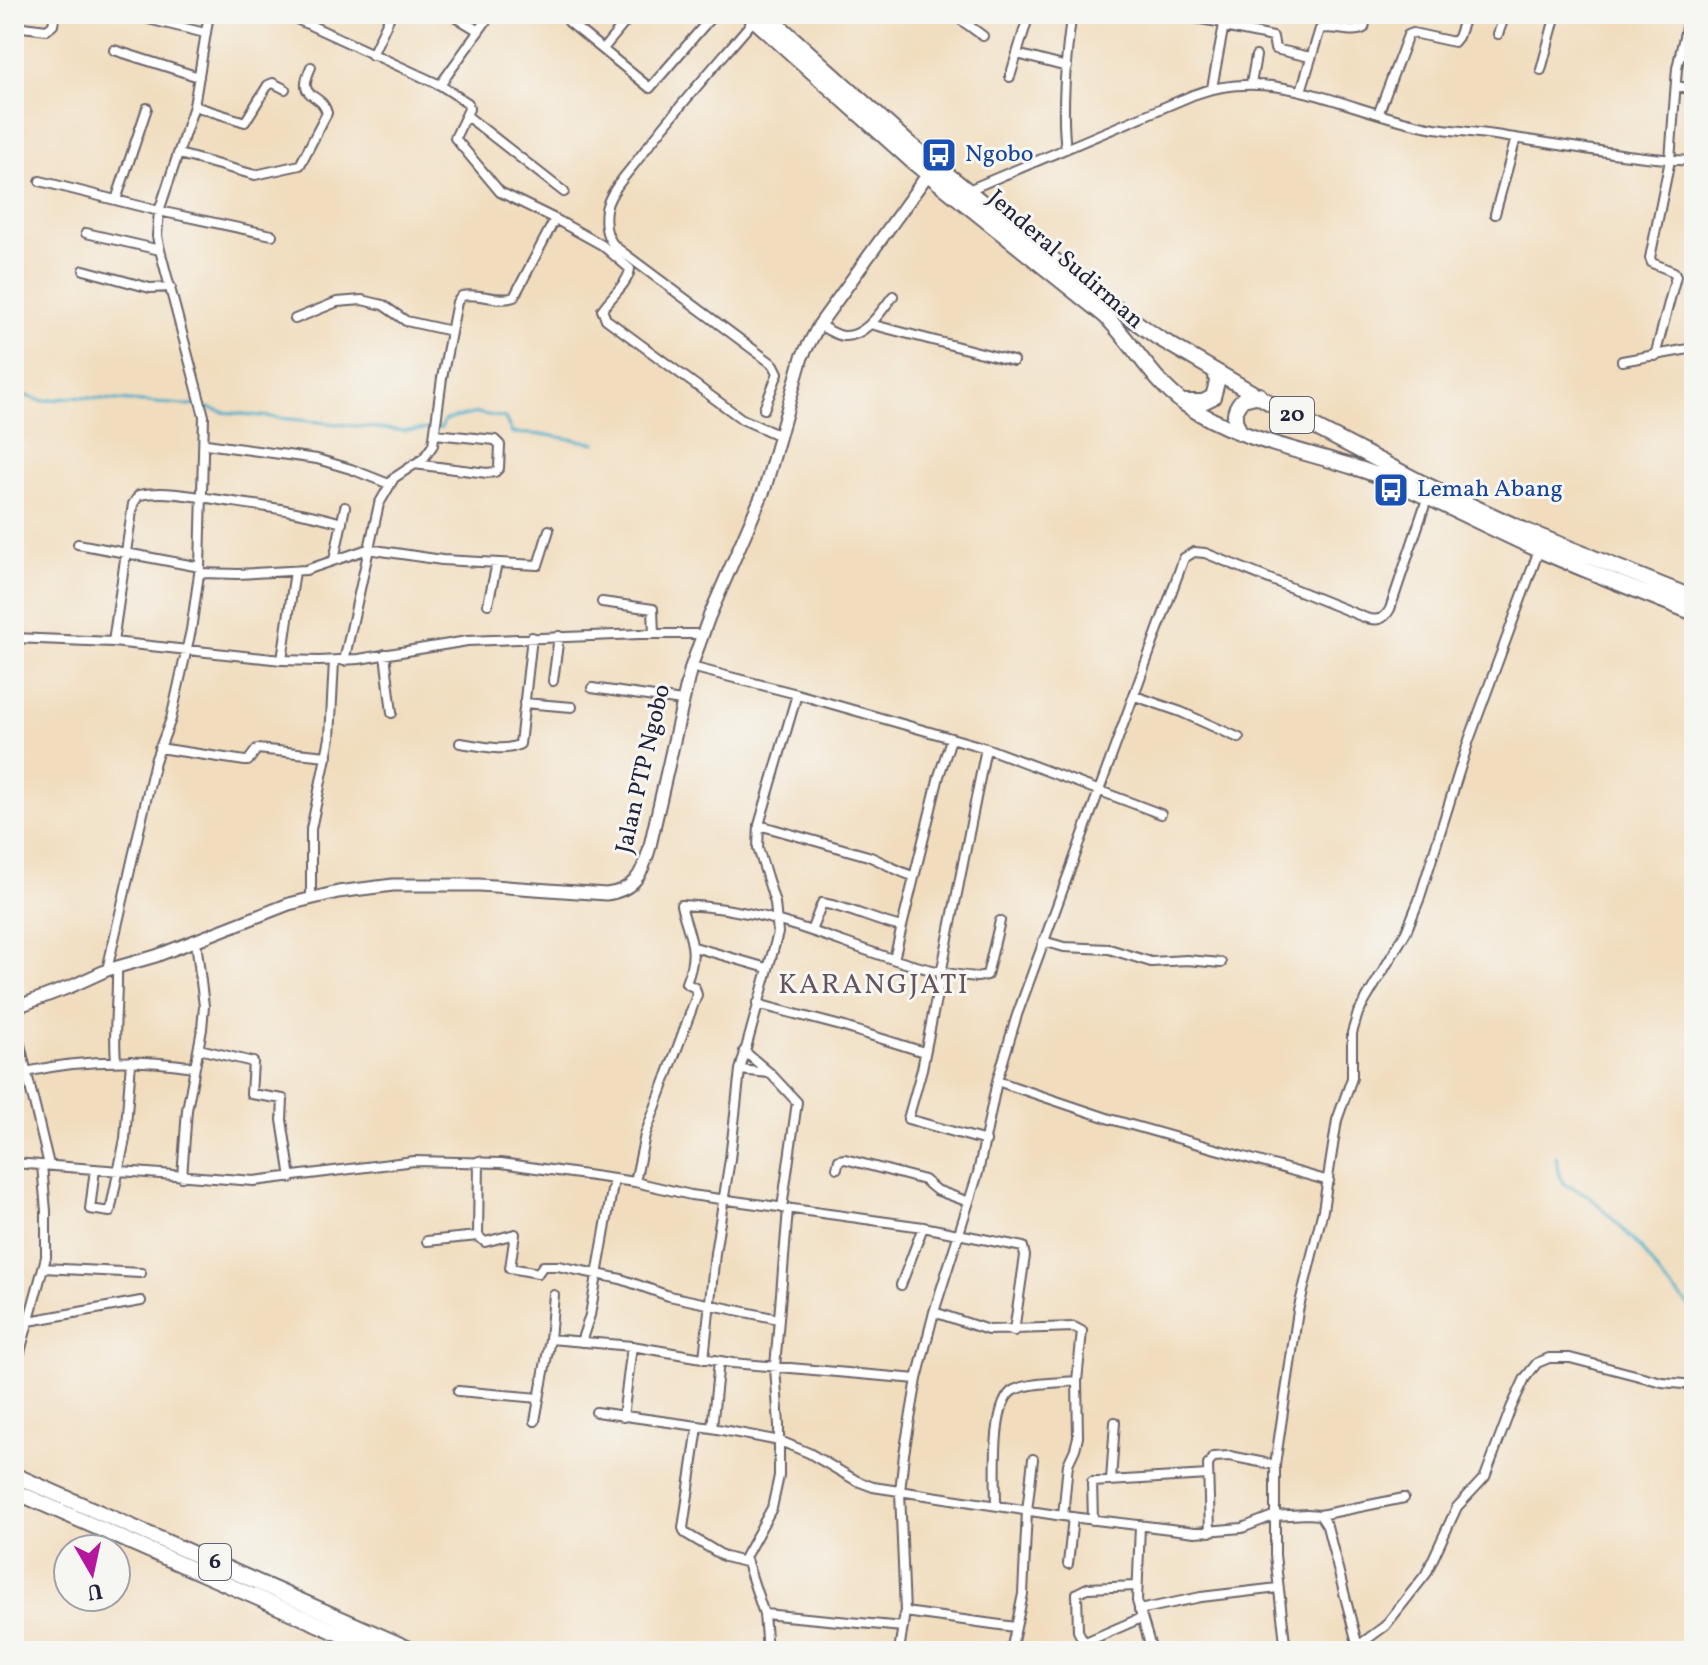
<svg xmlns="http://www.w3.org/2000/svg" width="1708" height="1665" font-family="Vollkorn,serif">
  <rect width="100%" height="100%" fill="#f6f6f2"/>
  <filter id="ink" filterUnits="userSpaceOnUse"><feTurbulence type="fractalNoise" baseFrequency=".0125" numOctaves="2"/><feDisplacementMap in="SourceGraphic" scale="16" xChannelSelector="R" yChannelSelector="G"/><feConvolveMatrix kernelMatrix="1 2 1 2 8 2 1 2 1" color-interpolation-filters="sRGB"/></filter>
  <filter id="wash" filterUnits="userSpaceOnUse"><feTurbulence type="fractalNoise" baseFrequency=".006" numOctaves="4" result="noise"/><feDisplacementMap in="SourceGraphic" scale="32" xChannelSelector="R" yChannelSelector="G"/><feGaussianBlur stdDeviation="1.8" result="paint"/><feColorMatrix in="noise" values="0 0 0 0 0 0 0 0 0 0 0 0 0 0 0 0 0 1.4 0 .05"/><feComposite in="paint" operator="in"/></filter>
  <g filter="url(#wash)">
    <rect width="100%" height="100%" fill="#f1ddbe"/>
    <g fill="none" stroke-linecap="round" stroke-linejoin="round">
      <!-- stream -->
      <path stroke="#47acc7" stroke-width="3" d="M14,392L42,401L75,397L198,406
        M205,407L223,412L405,431L441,428L445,420L477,413L505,418L512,433L547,435L595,443
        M1556,1156L1558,1172L1564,1184L1588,1195L1600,1206L1641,1248L1663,1280L1694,1311"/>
    </g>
  </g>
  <g filter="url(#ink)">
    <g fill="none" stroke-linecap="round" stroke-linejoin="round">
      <defs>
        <path id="street" d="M128,14L205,33
          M286,14L440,85L491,14
          M451,14L479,31
          M953,14L983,36
          M1171,14L1224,23
          M1498,14L1504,18L1498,34
          M754,20C714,67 673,112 636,162C625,176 610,192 606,209C604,224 606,239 617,248L774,365L778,373L764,409
          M569,22L650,88L714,14
          M14,26L47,30L53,25L55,14
          M1224,27L1273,37L1275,49L1310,57
          M603,49L632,14
          M114,50L199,77
          M1681,53L1694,56
          M1017,54L1067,67
          M372,55L391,14
          M1541,70L1556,14
          M1010,77L1029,14
          M1251,84L1256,56
          M1676,86L1694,89
          M1212,88L1226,14
          M1301,91L1320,29C1334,25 1351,35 1364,28L1367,14
          M194,106L245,122L268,85L273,83L285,89
          M1379,112L1408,35L1413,33L1454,42L1458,37L1466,14
          M467,116L564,192
          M1066,149C1061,113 1066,50 1072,14
          M179,154L255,175L300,165L327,113C321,90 295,102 311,67
          M40,181L159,211L272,235
          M966,191L1193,95C1278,63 1353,115 1435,128C1459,131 1483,133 1507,137C1570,146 1631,158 1694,161
          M116,200L147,108
          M1495,214L1516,138
          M555,219L602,245L630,269C628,284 610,297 602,310L606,319L742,419L780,436
          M86,233L160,250
          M84,270L150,288L171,287
          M295,319L337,302L362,300L383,305L406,321L451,331
          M870,324L1013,361
          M819,325C826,329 836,335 843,336C865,338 881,311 893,296
          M1655,356L1676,276L1674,272L1652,263L1650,258L1670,160L1677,68L1689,14
          M1622,361L1694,348
          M206,444L317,459L351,469L389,484
          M414,464L487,473L495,472L499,468L500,445L495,440L435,434
          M78,544L200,567
          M334,560L345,507
          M200,573L238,574L306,570L368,549L442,560L538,565L549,530
          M602,602L653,609L654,634
          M488,604L497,563
          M14,638L113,642L282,660L319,661L359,659L467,641L640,634H703
          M113,642L133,504L139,495C165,490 194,496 220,500C261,506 302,511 342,523
          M385,654L392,713
          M282,660L295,571
          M344,661L379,504L394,478L424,458L433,445L442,378L457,302L462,296C479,292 498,303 514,297L555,219L500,192L455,138L469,109L468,103L440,85
          M691,667L797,694L986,748L1161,814
          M553,681L559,636
          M592,688L682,701
          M1135,696L1181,712L1239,738
          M524,703L572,707
          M460,743C477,745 505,753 520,744L532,637
          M159,748L245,761H248L257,749L327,756
          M986,748L922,1069L908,1119L986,1141
          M759,825L868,856C884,862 896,871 913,876
          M311,898V829L330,738L334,661
          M811,931L822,903C851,908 874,921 902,927
          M1043,941L1064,947L1109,949L1151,962L1187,960L1221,963
          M694,947L767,968
          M894,959L939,776L951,739
          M107,970L155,761L171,719L191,630L200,567L204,416L160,250L157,236L159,211L194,106L209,14
          M757,1004L841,1026L924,1052
          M14,1020L49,1165
          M199,1049L253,1062L251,1094L283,1099L282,1120L291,1178
          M744,1051L770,1073L797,1102L782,1208
          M116,1060C113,1029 118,999 117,967
          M740,1070L769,1073
          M26,1072C82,1059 138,1059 195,1067
          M997,1081L1110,1119L1329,1181
          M479,1161L478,1236L485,1242L515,1234L510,1268L538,1273L543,1266H558L621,1279L669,1296L778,1319
          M14,1163L254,1181L414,1161L501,1163L635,1182L691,1195L923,1227L1023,1247L1025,1256L1014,1331
          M837,1168L839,1160L845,1159L924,1180L936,1190L969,1202
          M95,1169L90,1209L110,1212L125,1139L131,1061
          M182,1177L187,1110L202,1029L204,1006L196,941
          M635,1182L645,1135L697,995L695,988L686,983C700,948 689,938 681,905C713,906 749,912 779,921C844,939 908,972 977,977L987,975L1000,921
          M427,1241L478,1236
          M43,1268L141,1273
          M901,1285L923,1227
          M934,1312L988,1330L1074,1327L1082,1331L1077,1381L1078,1437L1075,1449L1068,1464L1063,1516
          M29,1321L141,1301
          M550,1339L554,1295
          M581,1342L590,1315L614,1179
          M704,1359L715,1253L730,1159L740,1070L778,933L775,903L758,848L759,825L797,694
          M14,1374L46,1257V1211L42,1165
          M458,1391L539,1398
          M596,1412L712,1428L780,1441L809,1453L857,1481L873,1487L1063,1516L1195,1532L1242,1528L1273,1516L1307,1514L1320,1515L1327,1526L1359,1651
          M623,1417L632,1346
          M535,1421L550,1339L632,1346L732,1363L917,1379
          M698,1427L683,1528L685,1533L725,1557L745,1562
          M712,1428L719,1361
          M1111,1481L1115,1422
          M996,1505C996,1481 991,1401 1014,1390C1032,1382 1057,1383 1077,1381
          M1320,1515L1404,1498
          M1093,1520L1092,1482L1208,1475
          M1140,1525L1137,1601L1152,1651
          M1210,1532L1208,1465L1213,1457L1230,1456L1275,1465
          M1068,1564L1073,1517
          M1139,1610L1201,1597L1278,1588
          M905,1612L1015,1627
          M764,1614L903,1627
          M1085,1644L1078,1631L1077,1593L1087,1588L1137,1586
          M767,1651L764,1614L745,1557L772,1508L779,1476V1425L775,1367L788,1209
          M899,1651L905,1612L900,1492L904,1454L917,1379L934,1312L978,1173L997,1081L1017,1015L1184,558L1194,552L1205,553L1366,618C1377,621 1384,620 1390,609L1427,499
          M1011,1651L1023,1594L1027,1511L1033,1459
          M1084,1651L1088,1641L1141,1618
          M1286,1651L1275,1555V1465L1298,1311L1323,1210L1337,1120L1352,1078V1033L1358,1013L1406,932L1419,900L1469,740L1539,550
          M1351,1651L1385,1626L1426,1574L1457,1507L1485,1477L1511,1408L1525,1378L1537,1363L1549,1358H1570L1662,1382L1694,1385"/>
        <path id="secondary" d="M14,1008L72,986L107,970L156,956L289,904L338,892L393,885H479L606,894C633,891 642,875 649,850L691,667L709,617L765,488L802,357L819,325L928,174"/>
        <path id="highway" d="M748,14L913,162L1104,315C1133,342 1152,381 1185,404C1247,447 1326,452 1394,482C1442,503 1489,527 1537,549C1588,572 1642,592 1694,613
          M766,14L907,142L1095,293L1157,337L1282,410L1422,483L1524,530L1694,598
          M1182,402H1203L1213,397L1217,382L1215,372
          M1241,433C1233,420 1232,410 1243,399L1259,395
          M14,1475L414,1651
          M14,1491L379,1651"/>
      </defs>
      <!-- street casing -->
      <use href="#street" stroke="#6a6369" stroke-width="12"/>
      <!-- secondary casing -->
      <use href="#secondary" stroke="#6a6369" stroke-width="15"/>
      <!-- highway casing -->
      <use href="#highway" stroke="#6a6369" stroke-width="18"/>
      <!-- street -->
      <use href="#street" stroke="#fff" stroke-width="8"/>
      <!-- secondary -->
      <use href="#secondary" stroke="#fff" stroke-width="11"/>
      <!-- highway -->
      <use href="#highway" stroke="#fff" stroke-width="14"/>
    </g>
  </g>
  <!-- icons -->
  <defs>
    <symbol id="bus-square" viewBox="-11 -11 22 22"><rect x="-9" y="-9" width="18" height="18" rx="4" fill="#1a4fb4" stroke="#f6f6f2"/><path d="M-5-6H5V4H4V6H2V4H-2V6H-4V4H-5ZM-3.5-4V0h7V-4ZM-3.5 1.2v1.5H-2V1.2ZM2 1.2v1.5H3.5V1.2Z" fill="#fff"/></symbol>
  </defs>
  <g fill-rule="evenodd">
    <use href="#bus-square" x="919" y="135" width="40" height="40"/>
    <use href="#bus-square" x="1371" y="470" width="40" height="40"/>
  </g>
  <g text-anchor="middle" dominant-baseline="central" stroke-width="6" stroke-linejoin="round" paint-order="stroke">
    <!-- shield labels -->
    <g fill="#f6f6f2" stroke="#626272" stroke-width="2">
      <rect x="1270" y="397" width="44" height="36" rx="6"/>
      <rect x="199" y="1544" width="32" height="36" rx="6"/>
    </g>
    <g font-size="22" font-weight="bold" fill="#22223b">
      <text x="1292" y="415">20</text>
      <text x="215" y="1562">6</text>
    </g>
    <!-- transit labels -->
    <g font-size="24" fill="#164399" stroke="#f6f6f2" text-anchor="start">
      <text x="965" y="155">Ngobo</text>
      <text x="1417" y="490">Lemah Abang</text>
    </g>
    <!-- street labels -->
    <g font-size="24" fill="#22223b" stroke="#f6f6f2">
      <text transform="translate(1065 260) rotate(41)">Jenderal Sudirman</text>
      <text transform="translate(644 769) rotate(-77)">Jalan PTP Ngobo</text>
    </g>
    <!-- quarter labels -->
    <g font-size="28" letter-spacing="2" fill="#65535d" stroke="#f6f6f2">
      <text x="874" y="985">KARANGJATI</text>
    </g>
  </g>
  <!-- margin -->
  <rect width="1708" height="1665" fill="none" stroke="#f6f6f2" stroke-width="48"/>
  <!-- north arrow -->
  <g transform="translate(92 1573) rotate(171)"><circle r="38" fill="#f6f6f2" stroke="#a1a1a9" stroke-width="2"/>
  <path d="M0-6L14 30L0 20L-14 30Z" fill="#b5179e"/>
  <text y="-12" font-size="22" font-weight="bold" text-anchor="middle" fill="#22223b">U</text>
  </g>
</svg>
